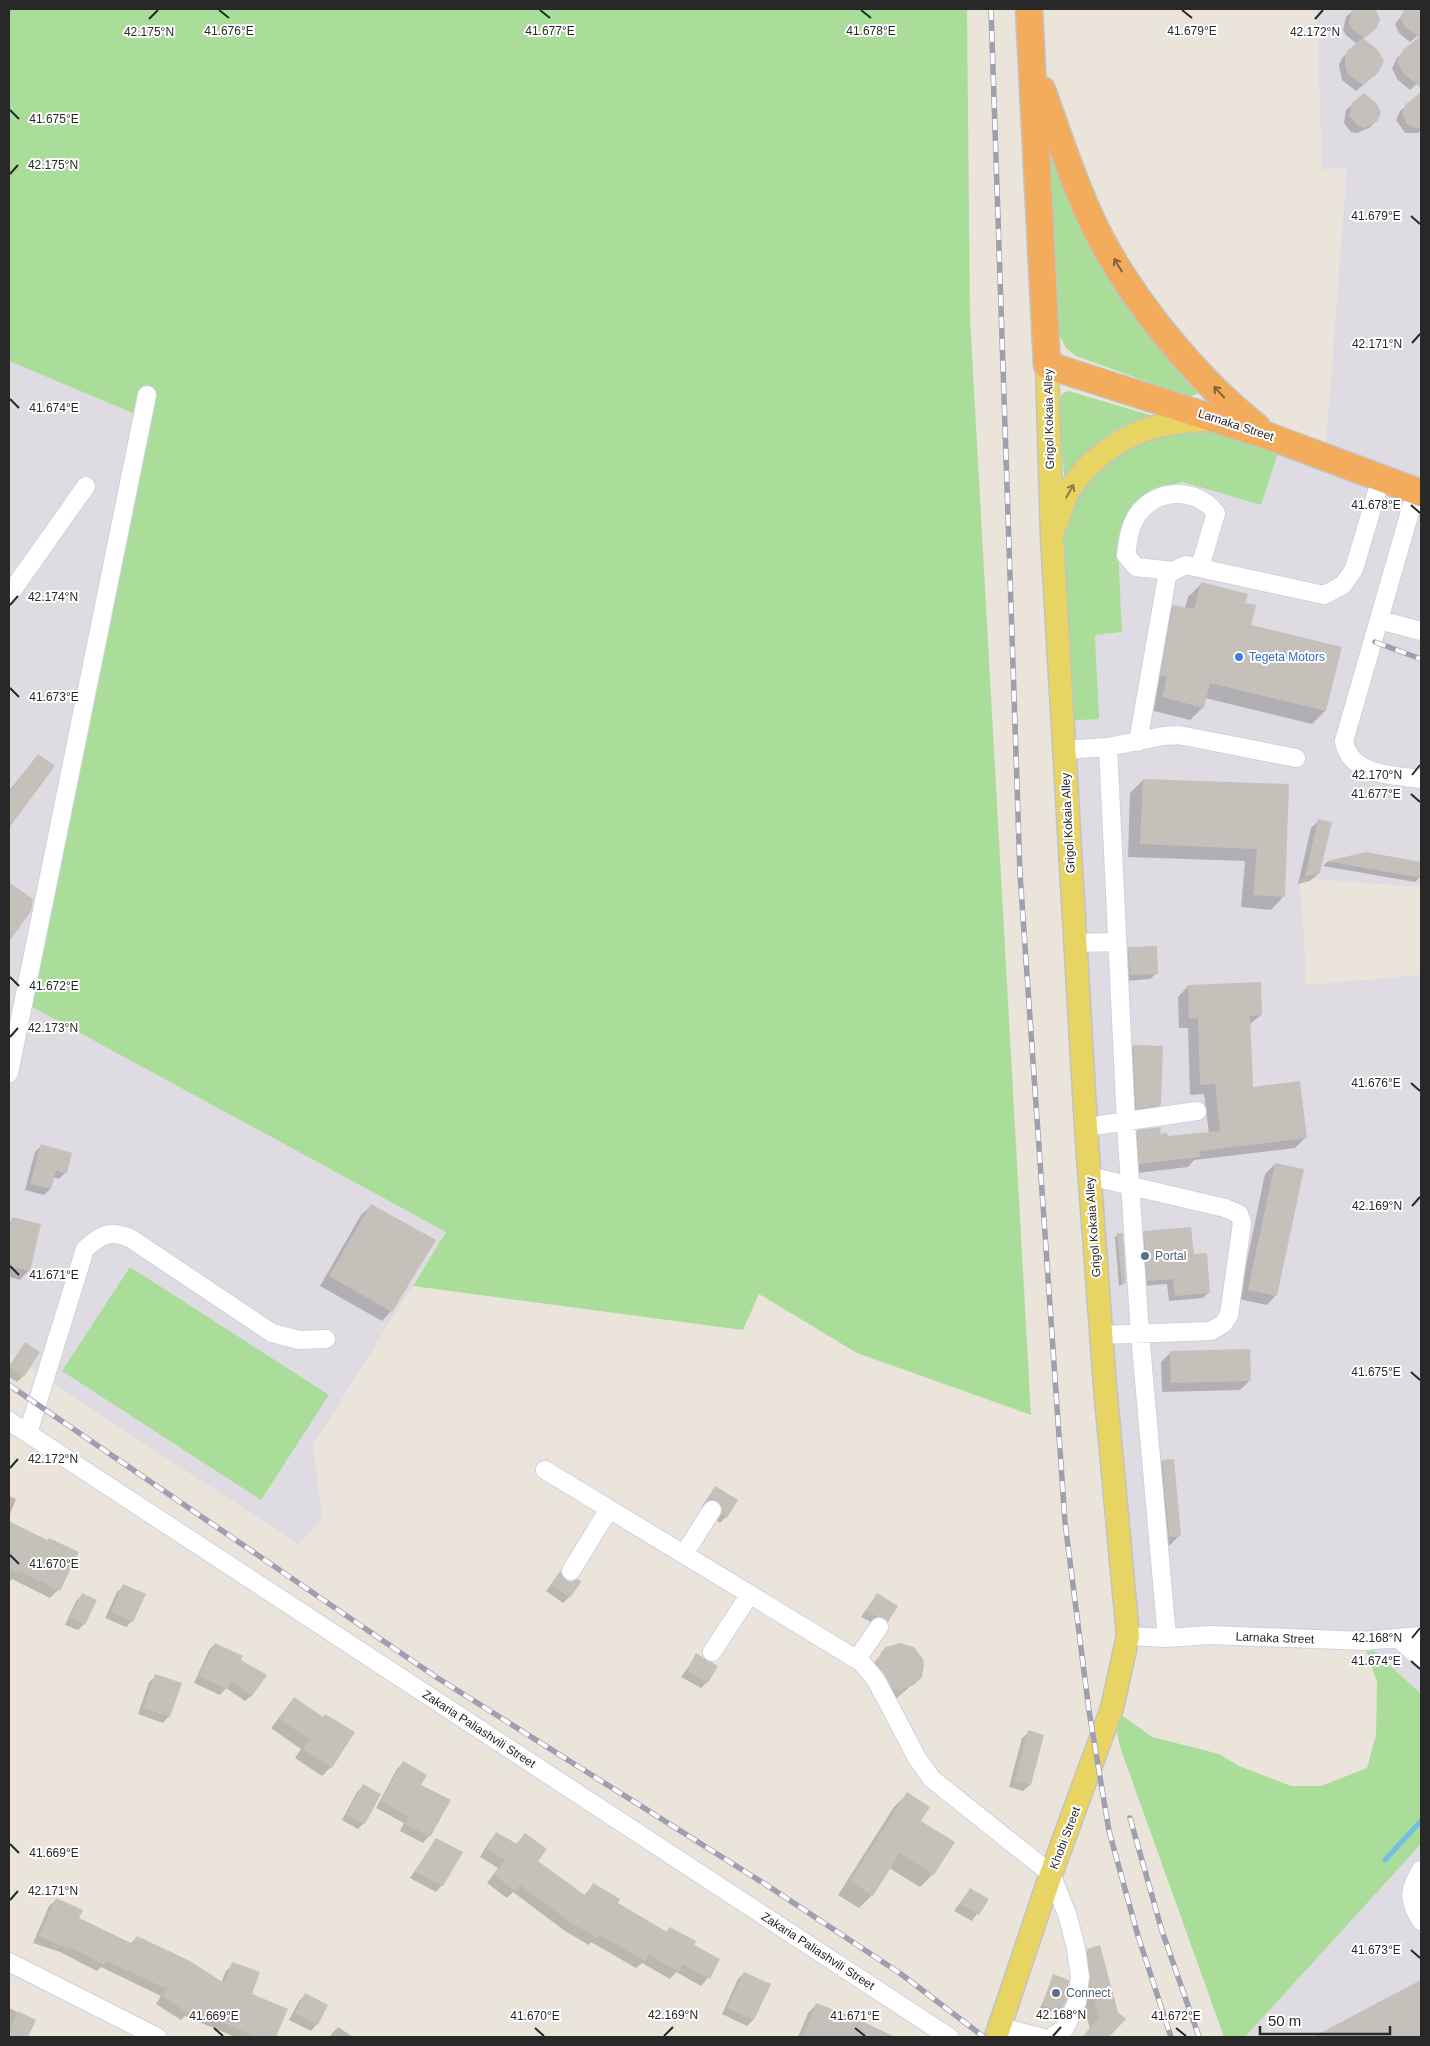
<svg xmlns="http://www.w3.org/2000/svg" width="1430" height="2046" font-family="Helvetica,sans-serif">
  <rect width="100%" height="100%" fill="#eae4da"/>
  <!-- industrial -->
  <path fill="#dedbe2" d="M1317,9H1421V887L1299,878L1304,936L1306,985L1421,975V1694L1363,1641L1128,1636L1062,721L1099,719L1095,635L1122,632L1118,547L1131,510L1152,489L1183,482L1261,505L1282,441L1325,457L1347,168L1322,169Z
    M9,361L142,417L23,1002L446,1232L313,1445L322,1518L299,1545L9,1354Z
    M1421,1844V2037H1245Z"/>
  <!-- green -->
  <path fill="#abdd9a" d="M9,9H967L970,318L1031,1415L857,1353L759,1294L743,1330L413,1286L446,1232L23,1002L142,417L9,361Z
    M1055,155L1059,161L1066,196L1081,228L1120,290L1199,387L1197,394L1189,397L1076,356L1066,348L1059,334L1046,161L1048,156Z
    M1069,391L1153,416C1115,424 1087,447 1064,476L1058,401L1063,393Z
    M1216,419L1282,441L1261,505L1183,482L1152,489L1131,510L1118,547L1122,632L1095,635L1099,719L1062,721L1052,536L1069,490L1115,446Z
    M130,1267L329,1395L261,1500L62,1371Z
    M1363,1641L1421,1694V1844L1245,2037H1224L1120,1747L1112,1708L1152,1737L1219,1754L1239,1766L1291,1786H1321L1367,1768L1376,1735L1377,1682Z"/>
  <!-- shadow -->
  <path fill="#0003" d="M1355,9L1375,10V28L1363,39L1374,76L1356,91L1342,80L1339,65L1342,58L1357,44L1346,35L1343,30L1346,17Z
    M1407,9H1421V33L1410,42L1399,33L1395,24Z
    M1417,40L1421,43V80L1410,90L1397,79L1392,68L1397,58Z
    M1418,96L1421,98V130L1418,133H1405L1396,120L1400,111Z
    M1353,104L1376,121L1369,128L1357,133L1351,132L1344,123L1346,110Z
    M1201,584L1244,604L1249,626L1340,648L1325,711L1312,724L1205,698L1203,707L1190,720L1150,710L1160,619L1173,606L1185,609L1188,597Z
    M38,755L53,767L9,826V791Z
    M1143,780L1288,786L1283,897L1271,910L1241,907L1245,861L1128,857L1130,793Z
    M1319,820V873L1310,881L1298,884L1311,828Z
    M1366,853L1421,863L1420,877L1415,882L1323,866L1327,862Z
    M9,883L32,900L15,931L9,937Z
    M1129,948L1157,973L1150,979L1124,981L1122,954Z
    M1188,986L1261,1015L1249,1025L1252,1088L1306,1137L1295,1148L1194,1160L1188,1167L1129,1174L1127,1142L1138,1132L1167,1138L1209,1134L1204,1094L1190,1095L1188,1028H1179L1178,997Z
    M1133,1046L1160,1105L1150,1115L1127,1118L1124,1056Z
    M42,1145L71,1154L65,1173L59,1179L53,1177L50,1189L44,1195L25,1190L35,1152Z
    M1275,1164L1276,1295L1267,1305L1239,1299L1265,1174Z
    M371,1206L391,1311L382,1321L320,1286L361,1215Z
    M13,1219L29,1270L20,1280L9,1277V1223Z
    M1144,1232L1192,1255L1209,1292L1203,1298L1169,1301L1167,1284L1142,1286L1138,1238Z
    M1118,1235L1125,1283L1119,1286L1115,1237Z
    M25,1343L23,1376L17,1382L9,1377V1366Z
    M1171,1352L1250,1380L1240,1390L1162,1392L1161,1362Z
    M1162,1461L1179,1536L1170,1545L1159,1546L1153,1471Z
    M715,1488L726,1517L720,1523L716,1520V1512L705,1505L701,1507Z
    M9,1496L16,1499L9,1517Z
    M9,1522L47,1541L58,1590L50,1598L12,1579L9,1582Z
    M560,1573L569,1597L563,1603L546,1591Z
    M124,1586L132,1621L126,1627L105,1618L117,1592Z
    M877,1594L887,1621L881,1627L861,1617Z
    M82,1595L84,1624L78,1630L65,1625L76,1601Z
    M215,1644L240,1660L252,1695L245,1701L226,1688L220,1695L194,1683L209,1650Z
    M887,1648L921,1677L897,1698H883L868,1670Z
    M697,1655L707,1682L701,1688L681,1677Z
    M156,1676L169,1716L163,1723L138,1714L149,1682Z
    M294,1698L323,1718L353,1733L331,1767L322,1776L295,1758L301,1749L271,1728Z
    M1029,1732L1030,1785L1023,1791L1009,1787L1022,1738Z
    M403,1763L420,1785L449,1801L429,1836L423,1843L400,1831L404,1823L376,1808L397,1769Z
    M363,1786L364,1823L358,1829L342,1820L357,1792Z
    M907,1794L933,1874L920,1887L889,1868L872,1895L859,1908L838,1895L894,1807Z
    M496,1834L515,1845L525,1835L537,1861L584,1896L593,1885L616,1903L666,1932L670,1928L692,1946L708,1978L701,1986L676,1972L670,1979L642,1963L636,1968L591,1942L589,1945L565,1931L513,1892L507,1898L487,1883L498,1868L480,1857L489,1842Z
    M436,1839L442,1885L436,1892L410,1878Z
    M970,1889L987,1899L972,1921L954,1911Z
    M56,1900L78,1919L130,1944L137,1937L221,1983L226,1971L233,1964L250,1995L286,2010L274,2037H235L185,2016L181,2020L156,2004L161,1996L101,1967L97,1971L60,1952L33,1943L49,1906Z
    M1088,1950L1117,2013L1124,2019L1107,2037H1083L1090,2029L1081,1995L1078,1960Z
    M744,1973L769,1984L753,2020L747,2026L722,2014L738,1979Z
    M1054,1976L1060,2011L1057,2014L1040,2008Z
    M1421,1981V2037H1317L1319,2036Z
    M305,1995L317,2024L311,2031L289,2020L299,2001Z
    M817,2004L885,2034L891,2037H798L808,2013Z
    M9,2008L35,2021L27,2037H9Z
    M338,2027L353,2037H329Z"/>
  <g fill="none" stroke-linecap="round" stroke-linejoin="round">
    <!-- stream -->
    <path stroke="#73bde6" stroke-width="5" d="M1385,1860L1421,1821"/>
  </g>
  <!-- building -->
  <path fill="#c5c1ba" d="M1352,9H1375L1380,19L1376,29L1364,38L1352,29L1349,23Z
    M1405,9H1421V88L1403,73L1397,61L1403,50L1419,37L1405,27L1400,17Z
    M1363,38L1378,50L1384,61L1378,73L1363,85L1348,74L1345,66V58L1348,50Z
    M1421,92V129L1412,127L1406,123L1402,113L1406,104Z
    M1364,93L1376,103L1381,112L1377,122L1364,128L1358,126L1349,116L1352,103Z
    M1201,582L1248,594L1245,603L1256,605L1251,625L1342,647L1326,711L1210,683L1204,708L1162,697L1167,677L1160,676L1173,605L1194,609Z
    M38,754L55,766L9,828V793Z
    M1143,779L1289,784L1285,897L1253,895L1257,849L1140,844Z
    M1318,819L1332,822L1320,873L1305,877Z
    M1366,852L1421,862V878L1327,861Z
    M9,882L33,899L31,911L9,942Z
    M1157,946L1158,974L1130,975L1128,947Z
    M1261,982L1262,1015L1250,1016L1253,1087L1300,1081L1307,1138L1200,1151V1157L1139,1164L1137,1130L1161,1127L1160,1134L1167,1133L1168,1136L1220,1131L1215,1084L1200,1085L1198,1018L1189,1019L1188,985Z
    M1133,1045L1163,1046L1161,1105L1136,1109Z
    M41,1144L72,1153L67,1173L56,1171L51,1189L30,1184Z
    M1275,1163L1304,1169L1277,1296L1248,1290Z
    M371,1204L436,1240L392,1312L329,1276Z
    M12,1217L41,1224L30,1271L9,1266V1233Z
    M1191,1227L1194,1254L1207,1253L1210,1293L1175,1296L1173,1279L1147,1281L1144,1231Z
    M1117,1233H1123L1126,1283L1122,1284Z
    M25,1342L40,1352L24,1377L9,1367Z
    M1250,1349L1251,1381L1171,1383L1170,1351Z
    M1174,1459L1181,1536L1169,1537L1162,1460Z
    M715,1486L738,1500L727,1518L722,1514V1506L718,1501L712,1499L705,1502Z
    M9,1521L47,1540L49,1538L79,1552L60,1591L20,1571L18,1574L9,1569Z
    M560,1571L566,1580L571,1582L578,1579L581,1582L570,1598L551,1584Z
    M123,1584L146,1594L133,1622L111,1612Z
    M82,1593L97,1600L85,1625L70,1618Z
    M877,1593L898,1606L888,1622L866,1611Z
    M215,1643L243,1656L241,1660L267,1675L252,1696L231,1681L227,1689L199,1676Z
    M900,1643L914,1647L923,1659L924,1666L922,1677L914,1685L900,1690L893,1689L877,1664L881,1652L886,1647Z
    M696,1653L718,1666L708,1683L687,1670Z
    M155,1674L182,1683L170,1717L144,1708Z
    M294,1697L323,1717L325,1714L355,1732L332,1768L303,1749L309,1739L279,1719Z
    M1028,1730L1044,1735L1031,1785L1015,1781Z
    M403,1761L427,1775L421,1785L451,1800L430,1837L405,1824L409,1817L381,1801Z
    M363,1784L381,1794L365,1824L347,1814Z
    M907,1792L930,1807L921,1821L955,1842L934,1875L900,1853L873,1896L850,1881Z
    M496,1832L517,1844L525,1833L547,1849L538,1861L586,1896L593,1883L620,1899L618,1903L667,1932L670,1927L696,1941L694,1945L720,1959L710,1979L683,1964L679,1972L649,1955L645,1961L599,1935L597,1938L573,1924L520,1885L515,1891L494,1875L505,1860L486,1849Z
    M436,1838L463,1852L443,1886L415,1872Z
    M970,1888L989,1899L979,1915L960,1904Z
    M56,1898L83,1910L79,1918L133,1944L137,1936L190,1961L224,1983L232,1962L260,1972L252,1994L288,2009L276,2037H256L192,2009L189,2014L162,1996L167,1989L107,1961L105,1965L67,1946L66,1948L39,1936Z
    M1100,1945L1118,2012L1126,2019L1109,2037H1082L1099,2018L1090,1984L1087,1949Z
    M744,1972L771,1984L754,2020L727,2008Z
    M1053,1974L1069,1980L1067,1999L1061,2012L1042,2005Z
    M1421,1980V2037H1313L1398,1992Z
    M305,1993L328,2005L318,2025L295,2013Z
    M816,2003L856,2018L895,2037H803Z
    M18,2011L36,2020L28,2037H9V2031Z"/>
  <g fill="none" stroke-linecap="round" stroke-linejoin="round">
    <defs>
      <path id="minor" d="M1416,491L1344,741C1350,776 1393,775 1421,779
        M1173,571L1136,567L1126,555C1128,541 1129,529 1136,517C1154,488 1196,486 1216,513L1200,567
        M9,595L86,486
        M1379,620L1421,631
        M1138,742L1167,577L1173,571L1186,565L1324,595L1343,585L1354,569L1381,478
        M1108,747L1126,1123L1140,1334L1167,1638
        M1064,750L1108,747L1163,736L1179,735L1296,758
        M1075,943L1117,942
        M9,1073L147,395
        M1086,1127L1197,1111
        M1089,1176L1225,1208L1239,1214L1242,1223L1229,1315L1223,1324L1211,1331L1101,1335
        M9,1421L949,2037
        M28,1433L85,1249C102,1234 109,1230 130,1238L272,1333L299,1340L326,1339
        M545,1470L861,1662L876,1680L917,1758L932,1779L1051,1874L1067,1914L1076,1948L1080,1977L1077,2002L1065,2028L1052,2037
        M684,1554L712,1510
        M571,1571L609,1509
        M1128,1636L1167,1638L1210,1635L1363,1641L1421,1636
        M1398,1638L1421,1659
        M712,1652L750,1594
        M857,1659L879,1627
        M1421,1870C1408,1893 1408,1897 1421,1921
        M9,1962L157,2037
        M1000,2027L1040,2037"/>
      <path id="major" d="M1056,525C1060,514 1064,500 1070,489C1089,458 1128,432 1163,425C1180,422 1197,421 1214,419
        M996,2037L1051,1874L1112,1708L1128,1636L1105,1386L1086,1127L1052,536L1047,365"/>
      <path id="highway" d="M1029,9L1047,365L1268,436L1421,493
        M1042,90C1058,134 1072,179 1092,221C1126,294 1194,377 1257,427"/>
    </defs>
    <!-- minor casing -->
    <use href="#minor" stroke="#d0d1e0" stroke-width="20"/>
    <!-- major casing -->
    <use href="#major" stroke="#c3c3c3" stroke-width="25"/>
    <!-- highway casing -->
    <use href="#highway" stroke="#c3c3c3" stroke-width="29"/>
    <!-- minor -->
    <use href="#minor" stroke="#fff" stroke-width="18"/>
    <!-- major -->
    <use href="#major" stroke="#e7d462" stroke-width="22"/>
    <!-- highway -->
    <use href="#highway" stroke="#f3ab5c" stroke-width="26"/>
    <defs>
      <path id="rail" d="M991,9L1020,874L1065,1522L1089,1711L1109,1831L1138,1936L1171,2037
        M1375,642L1421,659
        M9,1385L436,1677L768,1886L901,1974L984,2037
        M1130,1818L1162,1931L1199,2037"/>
    </defs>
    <!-- rail casing -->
    <use href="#rail" stroke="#9e9fb1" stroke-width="5.5"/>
    <!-- rail -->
    <use href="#rail" stroke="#fff" stroke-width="4" stroke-dasharray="11" stroke-linecap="butt"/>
  </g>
  <!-- one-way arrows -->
  <defs><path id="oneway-shaft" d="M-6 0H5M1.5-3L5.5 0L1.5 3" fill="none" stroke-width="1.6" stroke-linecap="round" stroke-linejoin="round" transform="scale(1.25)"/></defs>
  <g stroke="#83633f">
    <use href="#oneway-shaft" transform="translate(1118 265) rotate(-121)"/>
    <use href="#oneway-shaft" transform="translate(1219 392) rotate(-133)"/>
  </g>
  <use stroke="#887e45" href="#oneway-shaft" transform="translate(1070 491) rotate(-61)"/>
  <!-- ticks -->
  <path fill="none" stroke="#282828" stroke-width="2" d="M219,10L229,18M540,10L550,18M861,10L871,18M1182,10L1192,18M149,19L158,10M1315,19L1323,10M10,110L19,119M10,174L18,165M1411,216L1420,224M1412,343L1420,334M10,399L19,408M1411,505L1420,513M10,605L18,596M10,688L19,697M1412,775L1420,765M1411,794L1420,802M10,977L19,986M10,1037L18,1028M1411,1083L1420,1091M1412,1206L1420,1197M10,1266L19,1275M1411,1372L1420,1380M10,1468L18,1459M10,1555L19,1564M1412,1638L1420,1628M1411,1661L1420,1669M10,1844L19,1853M10,1900L18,1891M1411,1950L1420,1958M214,2028L223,2036M535,2028L544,2036M855,2028L865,2036M1176,2028L1186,2036M664,2036L673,2027M1053,2036L1061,2027"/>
  <!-- markers -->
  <circle fill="#3f7fe0" stroke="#fff" stroke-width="2" cx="1239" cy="657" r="5"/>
  <g fill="#5c6f8a" stroke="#fff" stroke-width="2">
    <circle cx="1145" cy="1256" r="5"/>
    <circle cx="1056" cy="1993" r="5"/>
  </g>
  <g text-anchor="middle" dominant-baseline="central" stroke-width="4" stroke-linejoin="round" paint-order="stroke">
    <!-- street labels -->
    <g font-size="12" fill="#282828" stroke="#fff">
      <text transform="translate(1049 419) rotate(-91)">Grigol Kokaia Alley</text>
      <text transform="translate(1236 425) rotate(18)">Larnaka Street</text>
      <text transform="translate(1068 823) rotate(-93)">Grigol Kokaia Alley</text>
      <text transform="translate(1093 1227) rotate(-94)">Grigol Kokaia Alley</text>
      <text transform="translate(1275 1638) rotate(2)">Larnaka Street</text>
      <text transform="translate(479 1729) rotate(33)">Zakaria Paliashvili Street</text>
      <text transform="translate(1065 1838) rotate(-69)">Khobi Street</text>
      <text transform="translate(818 1951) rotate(33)">Zakaria Paliashvili Street</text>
    </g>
    <!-- shop labels -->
    <g font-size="12" fill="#366cbe" stroke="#fff" text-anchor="start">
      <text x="1249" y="657">Tegeta Motors</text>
    </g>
    <!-- service labels -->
    <g font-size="12" fill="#4e5e75" stroke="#fff" text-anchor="start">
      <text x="1155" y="1256">Portal</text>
      <text x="1066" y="1993">Connect</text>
    </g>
  </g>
  <g font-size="12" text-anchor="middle" fill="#282828" stroke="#fff" stroke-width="4" stroke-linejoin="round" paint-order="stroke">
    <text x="229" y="35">41.676°E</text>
    <text x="550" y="35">41.677°E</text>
    <text x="871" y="35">41.678°E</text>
    <text x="1192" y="35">41.679°E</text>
    <text x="149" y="36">42.175°N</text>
    <text x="1315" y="36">42.172°N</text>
    <text x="54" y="123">41.675°E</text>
    <text x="53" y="169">42.175°N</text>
    <text x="1376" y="220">41.679°E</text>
    <text x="1377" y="348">42.171°N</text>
    <text x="54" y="412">41.674°E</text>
    <text x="1376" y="509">41.678°E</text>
    <text x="53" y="601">42.174°N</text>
    <text x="54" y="701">41.673°E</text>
    <text x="1377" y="779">42.170°N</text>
    <text x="1376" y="798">41.677°E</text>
    <text x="54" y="990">41.672°E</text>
    <text x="53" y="1032">42.173°N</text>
    <text x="1376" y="1087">41.676°E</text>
    <text x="1377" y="1210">42.169°N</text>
    <text x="54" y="1279">41.671°E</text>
    <text x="1376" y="1376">41.675°E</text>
    <text x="53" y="1463">42.172°N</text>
    <text x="54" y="1568">41.670°E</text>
    <text x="1377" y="1642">42.168°N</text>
    <text x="1376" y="1665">41.674°E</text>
    <text x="54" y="1857">41.669°E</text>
    <text x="53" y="1895">42.171°N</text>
    <text x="1376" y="1954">41.673°E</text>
    <text x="673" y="2019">42.169°N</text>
    <text x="1061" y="2019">42.168°N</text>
    <text x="214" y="2020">41.669°E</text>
    <text x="535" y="2020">41.670°E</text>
    <text x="855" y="2020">41.671°E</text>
    <text x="1176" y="2020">41.672°E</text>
  </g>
  <!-- border -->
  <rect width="1430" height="2046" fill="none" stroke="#282828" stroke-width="20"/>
  <!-- scale -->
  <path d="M1260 2026v8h130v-8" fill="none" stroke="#282828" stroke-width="2.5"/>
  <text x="1268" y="2026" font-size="15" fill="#282828" stroke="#ffffff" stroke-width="4" paint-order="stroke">50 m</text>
</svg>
